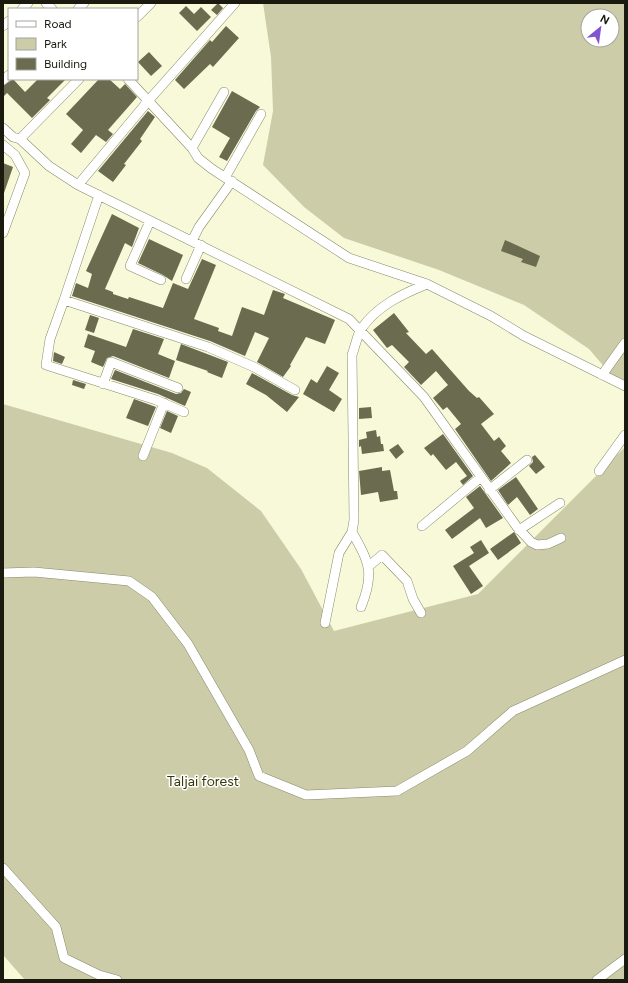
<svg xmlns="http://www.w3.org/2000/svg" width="628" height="983" font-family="Figtree,sans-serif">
  <rect width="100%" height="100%" fill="#f8f9d9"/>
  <!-- green -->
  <path fill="#cccda8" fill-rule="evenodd" d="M263,3H625V394L624,390L589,349L524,305L439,270L344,238L304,207L263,165L273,111L271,57ZM588,16H612V40H588Z
    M3,404L172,453L207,468L261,511L301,569L334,631L478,594L625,447V980H25L3,955Z"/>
  <!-- building -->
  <path fill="#6b6c4f" d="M218,3L223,8L217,15L211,10Z
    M186,6L194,14L201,7L211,17L197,31L179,13Z
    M226,26L239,38L213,67L210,64L184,89L175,80L210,40L212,42Z
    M149,52L162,66L151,76L138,62Z
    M13,79L25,92L38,79H66L47,98L50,100L32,118L7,93L3,97V86Z
    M99,79H109L120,89L125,84L137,97L108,130L113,134L106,142L96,135L81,153L71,144L83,130L66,114Z
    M232,91L260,107L256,111L227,161L219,157L230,138L212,127Z
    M148,111L155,117L140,139L142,141L124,164L126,165L113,182L98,171Z
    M3,163L13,167L4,193H3Z
    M112,214L139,228L132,247L125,243L105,289L113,292V294L128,299L129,297L163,308L173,283L188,289L202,259L216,265L194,319L219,328L218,331L232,336L242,307L264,315L273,290L285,294L283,298L335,320L325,344L306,337L290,365L291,366L283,377L257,362L269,338L255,332L245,356L210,341L72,296L76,283L88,288L92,274L86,271Z
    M149,239L183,255L172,281L163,275L138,263Z
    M505,240L540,256L536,267L521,262L523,259L501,251Z
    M394,313L409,332L406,333L426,354L432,349L469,391L477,398L479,397L494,414L481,424L494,441L499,437L506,446L501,451L511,463L491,481L455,429L461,424L447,407L443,410L433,398L448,385L436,371L421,385L404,367L409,362L392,345L387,348L373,330Z
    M90,315L99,318L94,333L85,330Z
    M133,329L164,339L158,354L175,361L169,378L113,356L107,358L103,367L91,362L95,351L84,347L88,334L126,347Z
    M181,344L228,362L222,378L207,372L208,371L176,360Z
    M54,352L65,357L62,364L53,361Z
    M327,366L339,373L329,390L342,399L334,412L303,394L311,379L317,383Z
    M115,370L176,394L181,393L184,389L191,392L185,406L158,394L111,379Z
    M252,373L292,395L299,397L287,412L266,395L246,384Z
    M73,380L86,384L84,389L72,385Z
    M134,399L156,407L148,426L126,418Z
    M371,407L372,418L359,419V408Z
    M167,411L178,416L171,433L160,428Z
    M376,430L377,437L380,436L381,444H383L384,451L362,454L361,446L359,447V440L367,438L366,432Z
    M443,434L473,476L463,485L460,481L467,476L456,462L446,470L433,454L431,456L424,448Z
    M398,444L404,452L396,459L389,450Z
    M535,455L545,467L536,474L529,466L533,462L532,457Z
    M382,467V471L390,470L394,491H397L398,499L380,502L378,492L361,495L359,471Z
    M516,477L538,509L530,515L517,497L508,505L498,490Z
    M480,486L503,518L486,528L480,518L452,539L445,530L474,508L466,497Z
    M514,532L521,543L498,560L490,549Z
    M481,540L489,553L469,566L483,586L471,594L453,566L474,553L470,547Z"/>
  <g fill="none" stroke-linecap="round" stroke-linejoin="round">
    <defs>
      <path id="minor" d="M46,3L52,9
        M22,9L28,3
        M78,9L84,3
        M137,17L151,3
        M3,26L9,21
        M128,79L192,148L198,158L212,169L349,258L427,284L491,316L524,336L625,386
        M3,80L9,75
        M3,128L13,137L20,139L49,166L78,185L349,319L424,397L517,527L531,542L537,545L548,544L561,538
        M20,139L79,79
        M3,145L15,155L25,173L3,233
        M192,148L224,92
        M226,176L261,114
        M78,185L149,100L235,3
        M99,195L64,300L208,347L254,367L295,390
        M150,221L130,266L161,280
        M192,241L199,227L232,181
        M186,279L201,245
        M64,300L50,339L46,365L156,400L184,412
        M602,375L625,343
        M103,384L111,362L178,388
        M143,456L164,403
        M599,471L625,435
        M489,490L527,460
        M422,526L481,477
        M519,530L560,503
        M352,532C369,562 375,573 361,607
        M369,566L382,555L407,581L413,599L421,613
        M3,573L34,572L129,581L152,597L188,644L249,750L259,776L306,795L397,791L467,751L513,711L625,660
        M325,623L339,553L352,532L354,520L352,355C355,347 357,336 361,329C377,306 402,294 427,284
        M3,868L56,927L64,958L99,975L117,980
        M597,980L625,959"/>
    </defs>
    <!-- minor casing -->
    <use href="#minor" stroke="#88896b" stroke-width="10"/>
    <!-- minor -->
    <use href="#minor" stroke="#fff" stroke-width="9"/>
  </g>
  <g text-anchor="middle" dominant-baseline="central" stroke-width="3" stroke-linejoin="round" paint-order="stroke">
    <!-- park labels -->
    <g font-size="14" fill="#373604" stroke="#fff">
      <text x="203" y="781">Taljai forest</text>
    </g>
  </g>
  <!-- border -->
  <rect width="628" height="983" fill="none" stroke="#1a1a0e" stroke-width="8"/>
  <!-- legend -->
  <rect x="8" y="8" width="130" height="72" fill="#ffffff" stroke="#a3a39f"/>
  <rect x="16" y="21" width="20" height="6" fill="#ffffff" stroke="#a3a39f"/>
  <text x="44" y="28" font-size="12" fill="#1a1a0e">Road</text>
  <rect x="16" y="38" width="20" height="12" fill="#cccda8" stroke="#a3a39f"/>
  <text x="44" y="48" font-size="12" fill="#1a1a0e">Park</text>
  <rect x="16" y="58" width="20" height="12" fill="#6b6c4f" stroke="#a3a39f"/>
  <text x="44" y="68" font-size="12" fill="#1a1a0e">Building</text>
  <!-- north arrow -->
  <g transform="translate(600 28) rotate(29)"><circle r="19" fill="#ffffff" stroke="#a3a39f"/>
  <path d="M0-3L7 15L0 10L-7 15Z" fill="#8056d0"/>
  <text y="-6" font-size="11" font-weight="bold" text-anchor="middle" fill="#1a1a0e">N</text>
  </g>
</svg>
